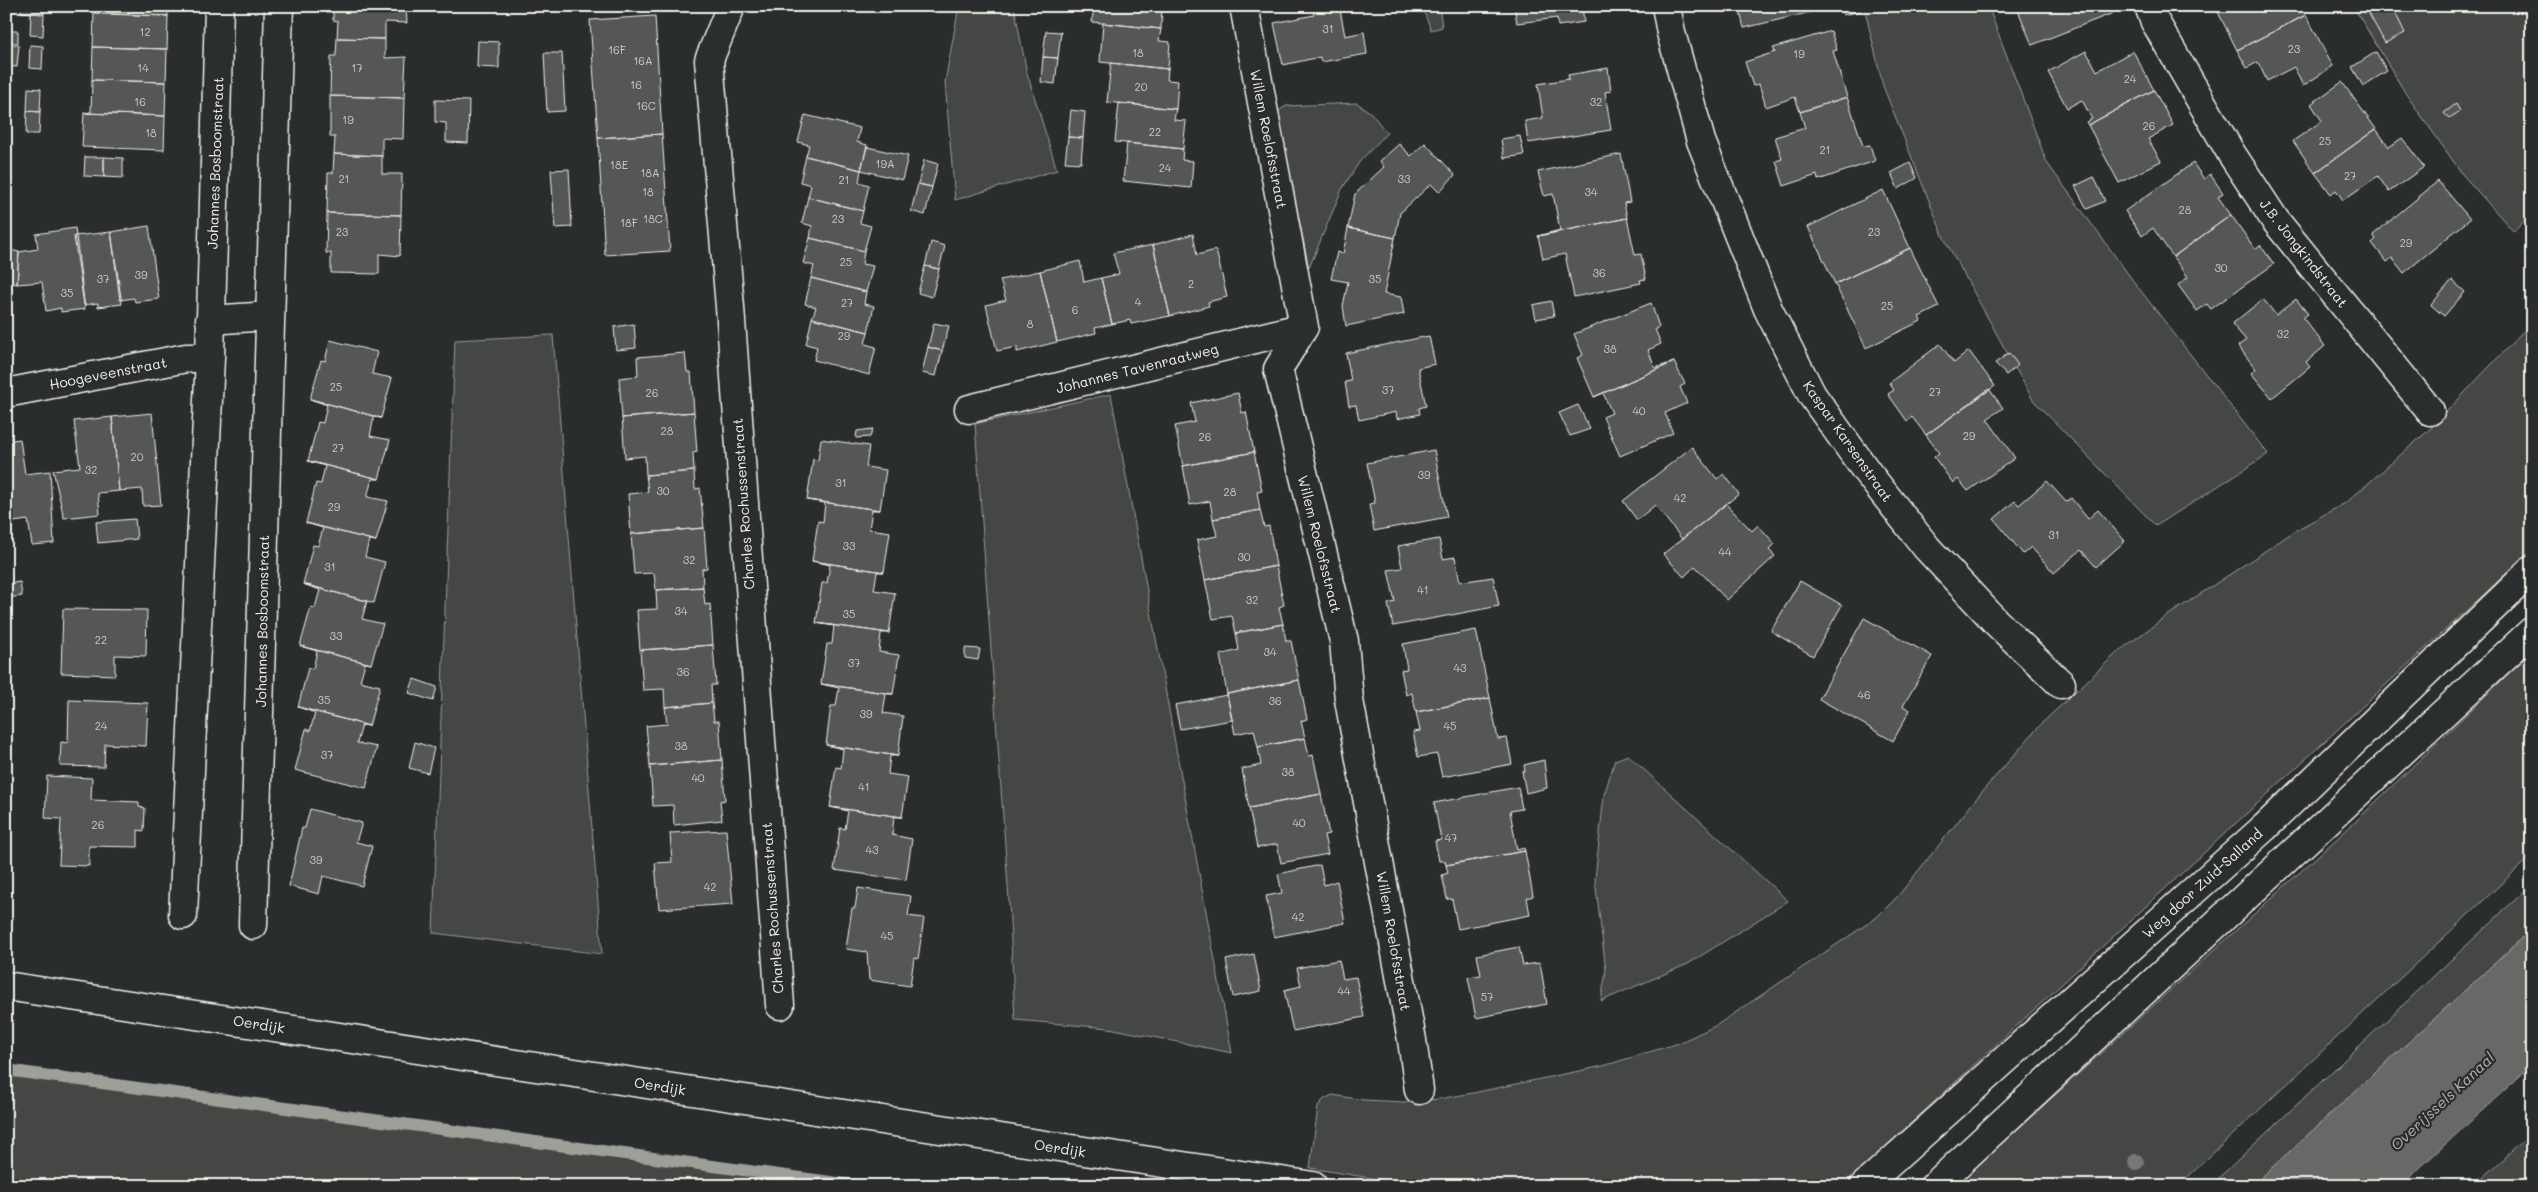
<svg xmlns="http://www.w3.org/2000/svg" width="2538" height="1192" font-family="Mali,sans-serif">
  <rect width="100%" height="100%" fill="#2a2d2e"/>
  <filter id="ink" filterUnits="userSpaceOnUse"><feTurbulence type="fractalNoise" baseFrequency=".02" numOctaves="2"/><feDisplacementMap in="SourceGraphic" scale="10" xChannelSelector="R" yChannelSelector="G"/><feConvolveMatrix kernelMatrix="1 2 1 2 8 2 1 2 1" color-interpolation-filters="sRGB"/></filter>
  <g filter="url(#ink)">
    <!-- green -->
    <path fill="#444645" stroke="#9c9c96" d="M959,6H1014L1027,73L1057,170L955,200L945,82Z
      M1422,6H1439L1442,27L1431,30Z
      M1864,6H1988L2047,163L2137,286L2268,454L2156,526L2033,400L1944,238L1883,86Z
      M2353,6H2532V212L2514,232L2463,175L2406,94Z
      M1357,103L1371,113L1387,133L1360,161L1342,189L1309,268L1277,112L1286,106Z
      M2532,322V550L1843,1186H1419L1310,1168L1318,1107L1323,1100L1332,1095L1364,1100L1404,1102L1439,1099L1473,1093L1603,1066L1679,1043L1717,1025L1876,918L1898,896L1980,794L2042,723L2119,651L2164,618L2298,529L2347,502L2430,429Z
      M553,335L602,954L433,933L455,340Z
      M1111,394L1232,1053L1109,1028L1015,1020L1009,901L975,424Z
      M2532,651V855L2178,1186H1955L2354,823Z
      M1628,755L1788,901L1688,964L1601,1001L1606,971L1595,879L1604,795L1615,760Z
      M2532,884V929L2252,1186H2210Z
      M6,1069L265,1106L341,1114L396,1124L860,1186H6Z
      M2532,1133V1186H2474Z"/>
    <!-- water -->
    <path fill="#676866" stroke="#9f9f9a" d="M2532,929V1065L2400,1186H2252Z"/>
    <g fill="none" stroke-linecap="round" stroke-linejoin="round">
      <!-- stream -->
      <path stroke="#9f9f9a" stroke-width="12" d="M6,1070L860,1186"/>
    </g>
    <!-- building -->
    <path fill="#555756" stroke="#f4f1e8" d="M21,6H44V14L21,12Z
      M102,6H168V16L102,14Z
      M333,6H406L407,23L385,22V39L337,38L338,21L333,20Z
      M1094,6H1162L1161,29L1092,22Z
      M1312,6H1355L1340,10L1345,36L1364,32L1367,54L1321,62L1320,57L1283,65L1274,23L1314,15Z
      M1514,6H1582L1584,22L1558,26L1557,18L1517,23Z
      M1732,6H1828V8L1744,28L1739,8L1733,9Z
      M1851,6H1860L1861,11L1843,15L1842,9Z
      M2026,6H2110L2113,13L2032,45L2018,10Z
      M2222,6H2302L2306,15L2237,50L2217,10Z
      M2380,6H2392L2405,33L2385,43L2368,12Z
      M31,13L44,14L43,36L30,35Z
      M94,13L168,16L167,49L93,47Z
      M2306,15L2333,66L2303,86L2294,67L2267,81L2258,62L2247,68L2237,50Z
      M655,16L662,134L598,138L590,20Z
      M1103,23L1161,29L1159,41L1170,42L1168,69L1100,62Z
      M6,31H18V43H6Z
      M1046,31L1061,32L1058,58L1043,57Z
      M1831,31L1837,50L1833,51L1847,97L1800,112L1795,97L1766,107L1759,84L1753,86L1745,62L1775,52L1773,48Z
      M337,38L385,39V58L406,57L404,98L330,96L331,56H336Z
      M478,41L499,42V68L477,67Z
      M6,45H19L17,67L6,66Z
      M30,45L43,46L42,69L29,68Z
      M93,47L167,49L166,82L92,80Z
      M2086,51L2097,71L2133,51L2154,90L2088,125L2086,122L2092,119L2082,100L2067,108L2048,72Z
      M2376,52L2387,71L2363,86L2352,67Z
      M544,53H562L565,111L547,112Z
      M1043,57L1058,58L1055,84L1041,82Z
      M1111,63L1168,69L1167,80L1178,81L1176,109L1107,102Z
      M1608,68L1611,91L1605,92L1611,130L1528,143L1525,121L1543,118L1538,84L1569,79L1568,75Z
      M92,80L166,82L165,116L84,113L91,112Z
      M2342,82L2376,129L2315,173L2293,141L2322,121L2311,104Z
      M28,88L41,89L40,112L27,111Z
      M2154,90L2173,125L2148,139L2161,161L2119,183L2088,125Z
      M330,96L404,98L403,139L382,138V156L334,154L335,137H330Z
      M1847,97L1863,146L1870,145L1875,161L1818,180L1817,175L1784,186L1776,161L1782,159L1775,137L1805,128L1800,112Z
      M435,100L469,101L468,143L446,142V123L435,122Z
      M1119,103L1176,109L1174,120L1186,121L1183,149L1115,142Z
      M2456,104L2460,111L2449,119L2444,113Z
      M1071,110L1085,112L1083,138L1068,137Z
      M27,111L40,112L39,134H26Z
      M84,113L165,116L164,150L82,147Z
      M805,115L860,128L857,142L867,145L861,170L806,156L809,145L798,142Z
      M2376,129L2389,147L2402,138L2424,167L2389,192L2378,176L2343,200L2336,190L2331,194L2315,173Z
      M662,134L670,251L605,255L598,138Z
      M1520,136L1524,155L1504,158L1501,139Z
      M1068,137L1083,138L1081,163L1065,162Z
      M1127,143L1183,149L1182,160L1193,161L1191,188L1123,181Z
      M1425,143L1455,175L1439,192L1431,184L1400,213L1395,238L1348,228L1355,194L1384,167L1380,161L1399,144L1411,156Z
      M867,147L908,156L902,180L861,170Z
      M334,154L382,156V174H402L401,215L327,213L328,173H333Z
      M1621,154L1630,202L1624,203L1627,218L1538,236L1560,230L1553,194L1544,196L1538,172Z
      M806,156L861,170L859,182L869,185L863,211L808,197L811,185L800,182Z
      M85,157H104V177L84,176Z
      M104,157L123,158V178L104,177Z
      M924,160L938,164L932,187L918,184Z
      M1910,163L1917,178L1898,189L1891,173Z
      M2193,163L2204,179L2210,174L2223,193L2218,197L2231,215L2173,257L2153,228L2142,236L2125,211Z
      M569,169L572,227L555,228L551,170Z
      M2094,177L2105,201L2087,209L2075,186Z
      M2438,181L2470,219L2404,273L2392,258L2387,262L2372,243L2376,239L2373,235Z
      M918,184L932,187L925,215L911,211Z
      M1883,190L1910,248L1835,284L1808,227Z
      M808,197L863,211L860,223L871,226L864,251L810,238L812,226L802,223Z
      M327,213L401,215L400,256L379,254V274L331,273V253H326Z
      M2231,215L2255,249L2260,245L2274,264L2211,309L2207,304L2197,311L2178,285L2188,277L2173,257Z
      M1627,218L1635,255L1641,254L1646,279L1640,280L1641,283L1574,297L1565,254L1543,259L1538,236Z
      M149,226L159,299L135,302L134,298L120,300L111,232Z
      M75,228L85,309L61,312V308L46,311L42,282L17,284L19,252L38,249L36,234Z
      M1348,228L1395,238L1384,294L1401,297L1404,314L1346,326L1343,306L1348,282L1331,279L1337,252L1343,254Z
      M111,232L122,304L98,307V303L84,305L74,236Z
      M1193,234L1197,255L1216,250L1227,297L1208,302L1209,306L1170,316L1153,245Z
      M810,238L864,251L862,264L873,266L866,292L811,278L814,266L803,263Z
      M931,242L945,246L939,269L925,266Z
      M1153,245L1170,316L1131,324L1130,320L1112,324L1101,278L1119,274L1113,253Z
      M1910,248L1939,307L1919,317L1921,321L1866,348L1835,284Z
      M6,249L19,252L17,284L6,282Z
      M1080,261L1084,282L1101,278L1112,324L1095,328L1096,333L1057,342L1040,271Z
      M925,266L939,269L932,297L918,293Z
      M1040,271L1057,342L1017,352V347L997,351L986,305L1006,300L1000,280Z
      M811,278L866,292L864,304L874,306L868,332L812,318L816,307L805,304Z
      M2452,280L2465,292L2444,316L2431,305Z
      M2263,299L2276,315L2296,299L2308,314L2303,318L2325,346L2306,362L2310,367L2272,398L2251,373L2256,369L2238,346L2246,340L2232,324Z
      M1551,301L1554,316L1536,319L1533,305Z
      M1651,303L1659,327L1655,329L1661,344L1648,350L1655,368L1674,362L1594,397L1577,358L1583,355L1574,334Z
      M812,318L868,332L865,344L876,347L869,375L814,360L817,347L806,344Z
      M934,323L949,326L942,351L928,347Z
      M634,324L636,348L616,350L614,327Z
      M1429,336L1435,364L1418,368L1426,406L1419,408L1420,414L1397,419L1396,412L1359,420L1356,405L1349,406L1345,382L1351,381L1346,353Z
      M330,340L377,352L372,374L392,378L381,418L310,399L321,360L325,361Z
      M1940,344L1954,363L1969,351L1995,386L1926,435L1912,417L1907,421L1888,394L1894,390L1889,383Z
      M928,347L942,351L936,376L922,373Z
      M685,353L687,372H691L694,412L622,418L619,378L638,376L637,357Z
      M2009,353L2018,365L2006,375L1995,363Z
      M1674,362L1685,384L1680,387L1687,403L1665,413L1673,433L1620,456L1603,417L1612,413L1603,393L1594,397Z
      M1989,389L2003,408L1987,419L2015,458L1968,491L1958,479L1953,483L1934,457L1939,453L1926,435Z
      M1238,393L1242,413L1246,412L1254,452L1183,466L1175,426L1195,422L1191,403Z
      M310,399L381,418L374,417L370,436L390,440L379,479L308,461L318,422L323,423L327,405Z
      M1578,405L1590,429L1570,436L1559,413Z
      M694,412L697,452L693,453L694,471L646,475L645,456L625,458L622,418Z
      M152,413L161,505L143,506L142,489L119,491L112,417Z
      M112,417L119,491L98,493L100,514L64,518L53,470L80,467L74,421Z
      M873,429L870,437L856,438L857,431Z
      M20,439L25,474L50,471L54,543L32,545L28,520L6,523V441Z
      M821,439L869,446L866,467L886,470L880,510L807,500L813,459L818,460Z
      M1692,447L1717,479L1724,474L1739,494L1682,539L1655,505L1637,520L1623,501Z
      M1434,450L1447,517L1374,531L1369,504L1375,503L1367,463Z
      M1254,452L1262,491L1257,492L1260,510L1213,519L1210,501L1190,505L1183,466Z
      M308,461L379,479H372L367,497L388,501L376,541L306,523L316,483L321,484L325,466Z
      M694,471L695,489L700,488L704,528L631,534L628,494L648,492L646,475Z
      M2047,481L2066,502L2071,498L2088,519L2098,510L2125,541L2096,567L2081,550L2054,573L2031,547L2023,554L1994,519L2015,501L2019,505Z
      M807,500L880,510H872L869,529L890,532L884,572L812,561L818,521L823,522L825,503Z
      M1726,504L1752,531L1758,525L1775,544L1769,550L1775,556L1727,600L1695,566L1684,577L1663,554Z
      M1260,510L1264,527L1269,526L1276,566L1205,580L1197,540L1217,536L1213,519Z
      M135,519L137,539L98,543L96,522Z
      M306,523L376,541L369,540L365,557L385,562L374,603L303,584L313,545L318,546L323,528Z
      M704,528L707,568L702,569L703,587L656,590L654,573L634,574L631,534Z
      M1439,539L1443,559L1455,557L1460,582L1493,577L1499,606L1393,626L1388,604L1395,602L1388,570L1402,568L1398,546Z
      M812,561L884,572H877L874,590L895,593L889,633L816,623L822,583H827L830,565Z
      M1276,566L1284,605L1279,607L1283,624L1236,633L1232,616L1213,619L1205,580Z
      M1800,581L1842,605L1813,656L1771,631Z
      M20,582L22,596L6,598V584Z
      M303,584L367,601L362,619L383,624L371,664L300,646L311,607L315,608L320,590Z
      M703,587L705,605L710,604L713,645L640,650L637,610L657,609L656,590Z
      M63,609L147,610L146,656L115,655V675L61,673Z
      M1864,618L1932,656L1903,706L1910,710L1893,741L1819,699Z
      M816,623L889,633H881L879,652L899,655L893,694L821,684L827,644H832L834,626Z
      M1283,624L1286,641H1291L1299,680L1227,694L1220,655L1239,650L1236,633Z
      M1476,630L1490,698L1416,712L1412,693L1406,695L1401,670L1407,669L1403,644Z
      M713,645L716,685H711L712,703L665,707L664,689L643,690L640,650Z
      M300,646L371,664L365,663L360,681L380,686L369,726L298,707L308,668L313,669L317,651Z
      M965,648L980,649L978,660L965,658Z
      M414,679L437,687L433,701L409,693Z
      M1299,680L1307,719L1301,721L1305,738L1258,747L1254,730L1235,734L1227,694Z
      M821,684L893,694H886L883,713L903,716L898,756L826,745L831,706H836L839,688Z
      M1227,695L1232,720L1180,729L1175,705Z
      M1490,698L1498,739L1507,738L1512,764L1442,777L1437,754L1418,757L1413,732L1420,731L1416,712Z
      M69,700L148,703L146,746L105,744L104,767L60,766L61,742L68,743Z
      M712,703L714,721H719L722,760L650,766L646,726L667,724L665,707Z
      M298,707L369,726L362,725L357,743L377,747L366,788L295,770L306,729L310,731L315,713Z
      M1305,738L1309,756L1313,755L1321,794L1249,808L1242,769L1261,765L1258,747Z
      M415,742L434,748L428,773L409,768Z
      M826,745L898,756H890L888,774L908,777L902,817L830,807L836,767L841,768L843,749Z
      M722,760L725,800L720,801L722,820L674,825L673,805L653,806L650,766Z
      M1544,760L1547,788L1526,793L1522,771H1525L1524,765Z
      M47,776L92,778L91,800L139,802V807L145,808L144,831L138,830V847L89,846V866L59,865L61,819L45,818Z
      M1518,787L1522,809L1510,811L1517,850L1524,848L1525,851L1446,865L1445,861H1439L1435,841L1441,840L1434,803Z
      M1321,794L1329,834L1324,835L1328,854L1281,863L1277,844L1257,848L1249,808Z
      M830,807L902,817H894L892,835L912,839L906,880L834,870L840,828L845,829L848,811Z
      M310,809L362,823L356,842L372,846L362,886L323,876L319,894L289,886L302,828H305Z
      M726,830L733,904L659,909L655,863L672,862L670,833Z
      M1525,851L1533,896L1527,898L1530,915L1458,929L1452,899H1447L1442,875L1448,873L1446,865Z
      M1320,865L1324,885L1337,881L1345,923L1274,937L1266,896L1282,893L1278,874Z
      M858,888L911,896L908,916L924,918L918,959L914,958L910,986L869,980L867,952L846,949L852,908H855Z
      M1519,947L1523,965L1540,963L1547,1004L1476,1018L1468,977L1481,975L1477,955Z
      M1254,954L1261,991L1233,997L1226,960Z
      M1339,960L1343,979L1356,977L1364,1017L1293,1031L1284,990L1301,986L1297,968Z"/>
    <g fill="none" stroke-linecap="round" stroke-linejoin="round">
      <defs>
        <path id="minor" d="M731,6L709,60L730,307L780,1005
          M1244,6L1304,327L1278,369L1344,641L1349,700L1412,1040L1419,1090
          M1666,6L1671,33L1701,141L1768,309L1812,395L1867,472L1927,548L1997,623L2061,684
          M2149,6L2154,20L2231,153L2275,220L2430,411
          M210,320L270,316
          M6,393L186,358H210
          M969,409L1304,327
          M183,915L210,358L219,6
          M253,925L279,6
          M6,986L1313,1186"/>
        <path id="major" d="M1864,1186L2265,827L2532,570
          M1934,1186L2532,631"/>
      </defs>
      <!-- minor casing -->
      <use href="#minor" stroke="#f4f1e8" stroke-width="31"/>
      <!-- major casing -->
      <use href="#major" stroke="#f4f1e8" stroke-width="31"/>
      <!-- minor -->
      <use href="#minor" stroke="#2a2d2e" stroke-width="28"/>
      <!-- major -->
      <use href="#major" stroke="#2a2d2e" stroke-width="28"/>
    </g>
    <!-- trees -->
    <circle fill="#777875" cx="2136" cy="1162" r="8"/>
  </g>
  <g text-anchor="middle" dominant-baseline="central" stroke-width="4.5" stroke-linejoin="round" paint-order="stroke">
    <!-- number labels -->
    <g font-size="11" fill="#cccac4">
      <text x="1328" y="28">31</text>
      <text x="145" y="31">12</text>
      <text x="2294" y="48">23</text>
      <text x="617" y="49">16F</text>
      <text x="1138" y="52">18</text>
      <text x="1799" y="53">19</text>
      <text x="643" y="60">16A</text>
      <text x="143" y="67">14</text>
      <text x="357" y="67">17</text>
      <text x="2130" y="78">24</text>
      <text x="636" y="84">16</text>
      <text x="1141" y="86">20</text>
      <text x="140" y="101">16</text>
      <text x="1596" y="101">32</text>
      <text x="646" y="105">16C</text>
      <text x="348" y="119">19</text>
      <text x="2149" y="125">26</text>
      <text x="1155" y="131">22</text>
      <text x="151" y="132">18</text>
      <text x="2325" y="140">25</text>
      <text x="1825" y="149">21</text>
      <text x="885" y="163">19A</text>
      <text x="619" y="164">18E</text>
      <text x="1165" y="167">24</text>
      <text x="650" y="172">18A</text>
      <text x="2350" y="175">27</text>
      <text x="344" y="178">21</text>
      <text x="1404" y="178">33</text>
      <text x="844" y="179">21</text>
      <text x="648" y="191">18</text>
      <text x="1591" y="191">34</text>
      <text x="2185" y="209">28</text>
      <text x="653" y="218">18C</text>
      <text x="838" y="218">23</text>
      <text x="629" y="222">18F</text>
      <text x="342" y="231">23</text>
      <text x="1874" y="231">23</text>
      <text x="2406" y="242">29</text>
      <text x="846" y="261">25</text>
      <text x="2221" y="267">30</text>
      <text x="1599" y="272">36</text>
      <text x="141" y="274">39</text>
      <text x="103" y="278">37</text>
      <text x="1375" y="278">35</text>
      <text x="1191" y="283">2</text>
      <text x="67" y="292">35</text>
      <text x="1138" y="301">4</text>
      <text x="847" y="302">27</text>
      <text x="1887" y="305">25</text>
      <text x="1075" y="309">6</text>
      <text x="1030" y="323">8</text>
      <text x="2283" y="333">32</text>
      <text x="844" y="335">29</text>
      <text x="1610" y="348">38</text>
      <text x="336" y="386">25</text>
      <text x="1388" y="389">37</text>
      <text x="1935" y="391">27</text>
      <text x="652" y="392">26</text>
      <text x="1639" y="410">40</text>
      <text x="667" y="430">28</text>
      <text x="1969" y="435">29</text>
      <text x="1205" y="436">26</text>
      <text x="338" y="447">27</text>
      <text x="137" y="456">20</text>
      <text x="91" y="469">32</text>
      <text x="1424" y="474">39</text>
      <text x="841" y="482">31</text>
      <text x="663" y="490">30</text>
      <text x="1230" y="491">28</text>
      <text x="1680" y="497">42</text>
      <text x="334" y="506">29</text>
      <text x="2054" y="534">31</text>
      <text x="849" y="545">33</text>
      <text x="1725" y="551">44</text>
      <text x="1244" y="556">30</text>
      <text x="689" y="559">32</text>
      <text x="330" y="566">31</text>
      <text x="1423" y="589">41</text>
      <text x="1252" y="599">32</text>
      <text x="681" y="610">34</text>
      <text x="849" y="613">35</text>
      <text x="336" y="635">33</text>
      <text x="101" y="639">22</text>
      <text x="1270" y="651">34</text>
      <text x="854" y="662">37</text>
      <text x="1460" y="667">43</text>
      <text x="683" y="671">36</text>
      <text x="1864" y="694">46</text>
      <text x="324" y="699">35</text>
      <text x="1275" y="700">36</text>
      <text x="866" y="713">39</text>
      <text x="101" y="725">24</text>
      <text x="1450" y="725">45</text>
      <text x="681" y="745">38</text>
      <text x="327" y="754">37</text>
      <text x="1288" y="771">38</text>
      <text x="698" y="777">40</text>
      <text x="864" y="786">41</text>
      <text x="1299" y="822">40</text>
      <text x="98" y="824">26</text>
      <text x="1451" y="837">47</text>
      <text x="872" y="849">43</text>
      <text x="316" y="859">39</text>
      <text x="710" y="886">42</text>
      <text x="1298" y="916">42</text>
      <text x="887" y="935">45</text>
      <text x="1344" y="990">44</text>
      <text x="1487" y="996">57</text>
    </g>
    <!-- street labels -->
    <g font-size="14" fill="#f4f1e8" stroke="#2a2d2e">
      <text transform="translate(1269 139) rotate(79)">Willem Roelofsstraat</text>
      <text transform="translate(215 163) rotate(-88)">Johannes Bosboomstraat</text>
      <text transform="translate(2304 253) rotate(52)">J.B. Jongkindstraat</text>
      <text transform="translate(1137 368) rotate(-14)">Johannes Tavenraatweg</text>
      <text transform="translate(108 373) rotate(-11)">Hoogeveenstraat</text>
      <text transform="translate(1848 441) rotate(55)">Kaspar Karsenstraat</text>
      <text transform="translate(743 504) rotate(-94)">Charles Rochussenstraat</text>
      <text transform="translate(1320 544) rotate(76)">Willem Roelofsstraat</text>
      <text transform="translate(262 621) rotate(-89)">Johannes Bosboomstraat</text>
      <text transform="translate(2202 883) rotate(-42)">Weg door Zuid-Salland</text>
      <text transform="translate(772 908) rotate(-94)">Charles Rochussenstraat</text>
      <text transform="translate(1394 941) rotate(80)">Willem Roelofsstraat</text>
      <text transform="translate(259 1024) rotate(9)">Oerdijk</text>
      <text transform="translate(660 1086) rotate(9)">Oerdijk</text>
      <text transform="translate(1060 1148) rotate(9)">Oerdijk</text>
    </g>
    <!-- water labels -->
    <g font-size="15" font-style="italic" fill="#b5b3ae" stroke="#2a2d2e">
      <text transform="translate(2442 1101) rotate(-43)">Overijssels Kanaal</text>
    </g>
  </g>
  <!-- margin -->
  <rect width="2538" height="1192" fill="none" stroke="#2a2d2e" stroke-width="25"/>
  <rect x="12" y="12" width="2513" height="1167" fill="none" stroke="#f4f1e8" stroke-width="2" filter="url(#ink)"/>
</svg>
